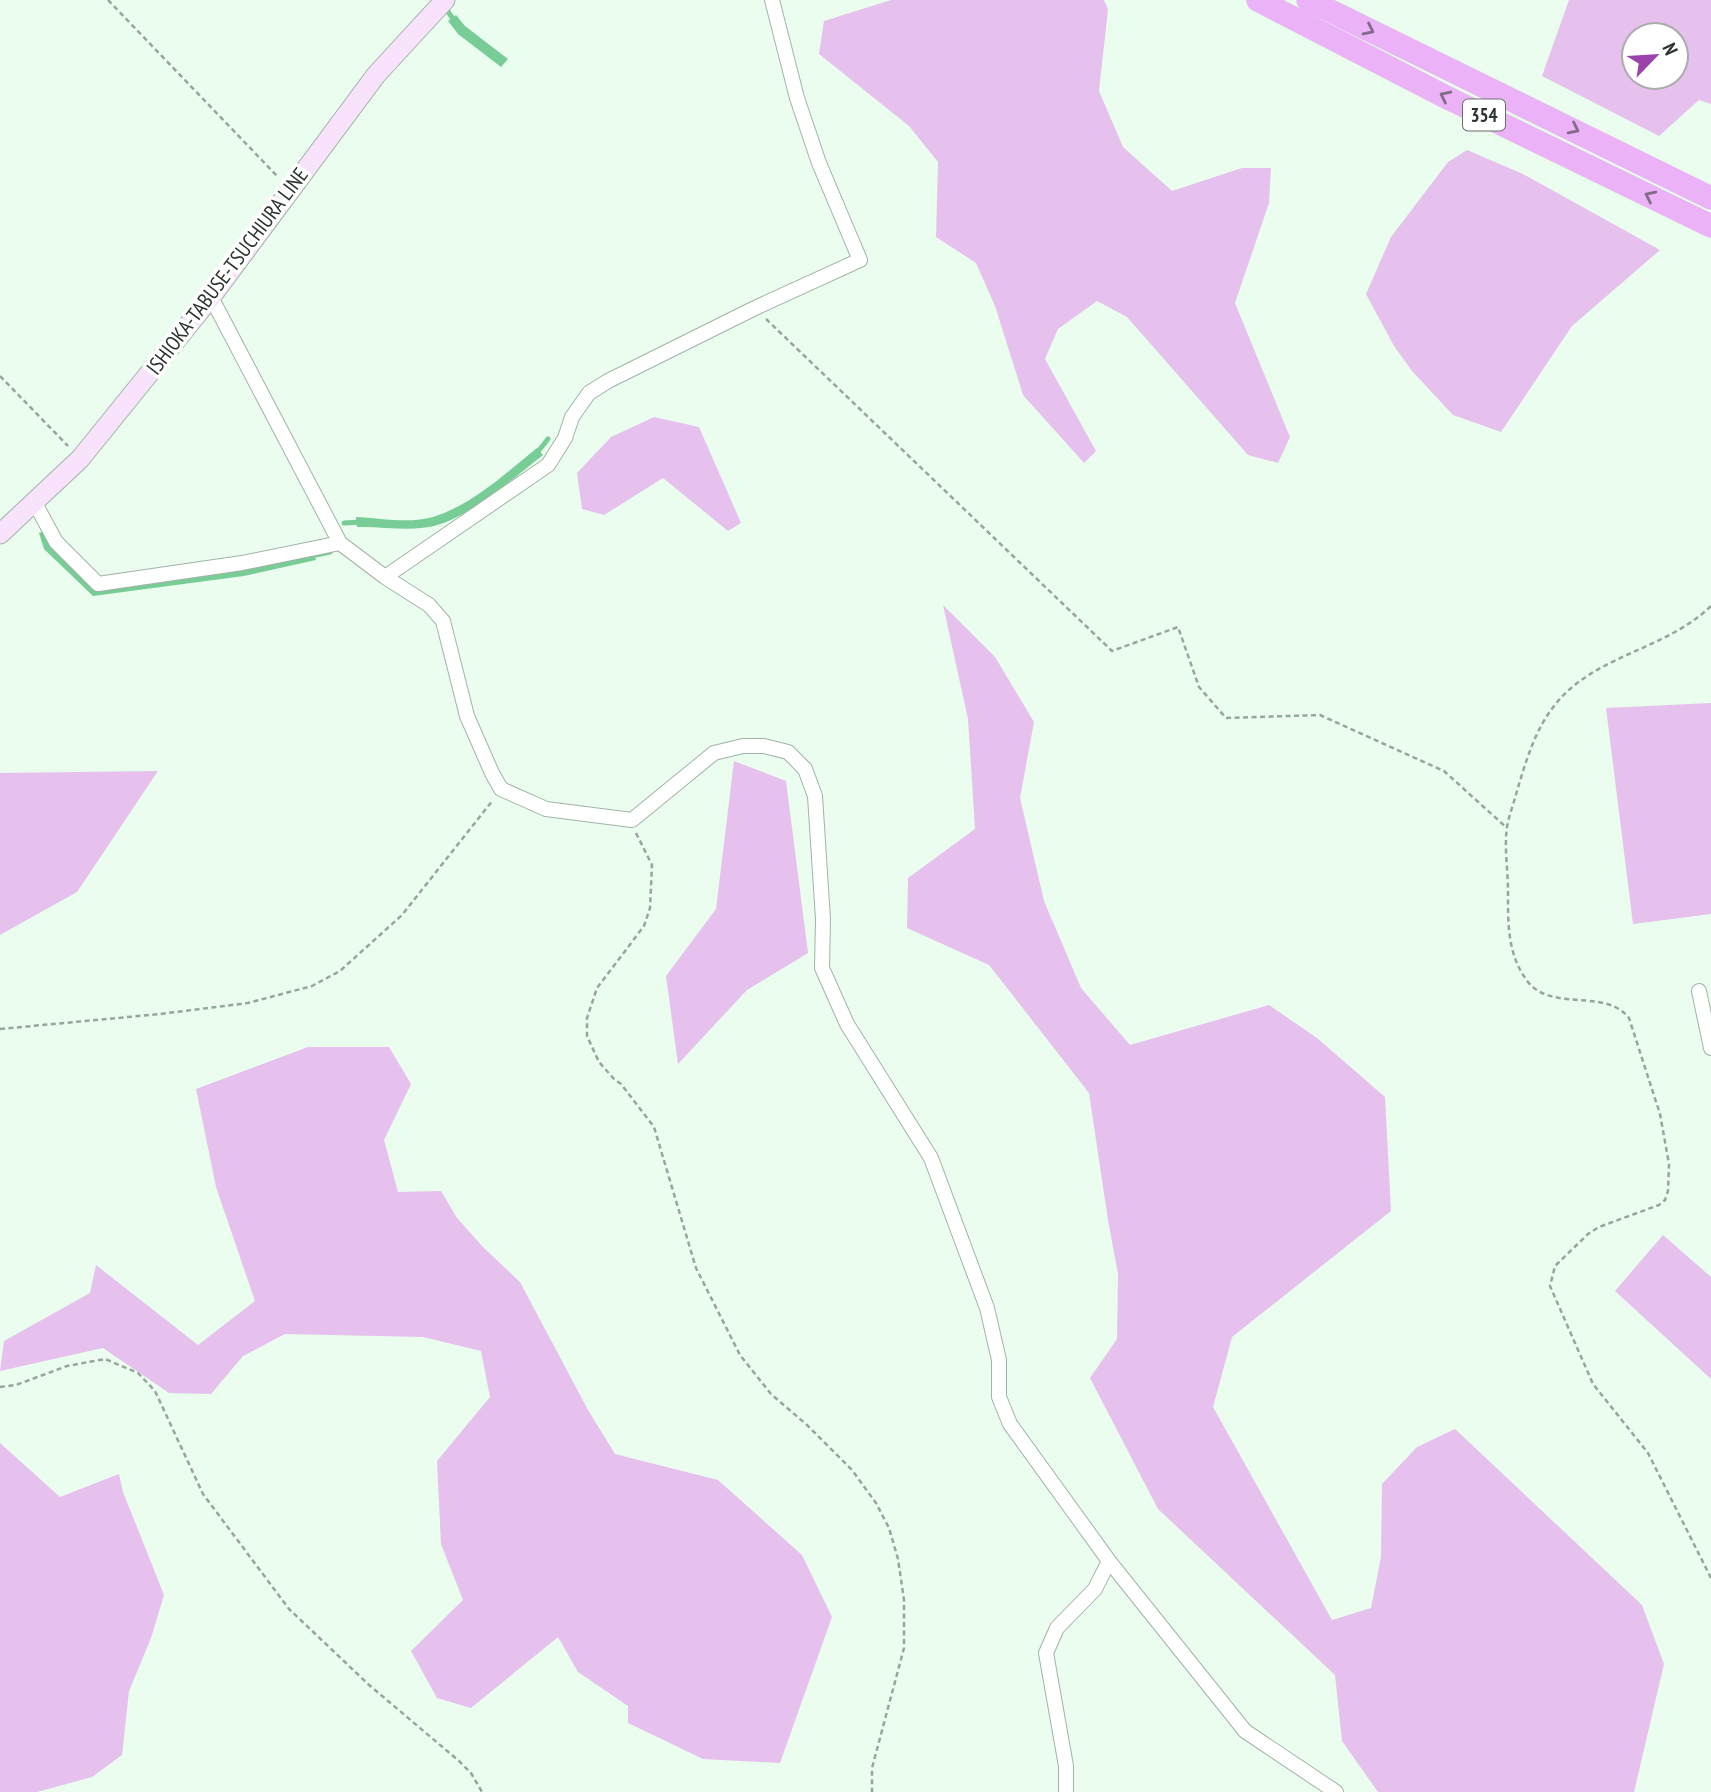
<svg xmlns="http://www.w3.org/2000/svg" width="1711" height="1792" font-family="'PT Sans Narrow',sans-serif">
  <rect width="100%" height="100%" fill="#eafdef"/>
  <!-- green -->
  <path fill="#e6c1ed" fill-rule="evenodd" d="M891,0H1104L1108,9L1099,91L1123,147L1172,191L1242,168H1271L1269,203L1235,303L1290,437L1278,463L1248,455L1127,317L1097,301L1058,329L1045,359L1096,451L1084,463L1023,395L995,306L976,263L936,237L938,162L909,126L819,54L824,21Z
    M1569,0H1711V104L1699,100L1659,136L1542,76ZM1634,35H1676V77H1634Z
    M1467,150L1523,174L1660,250L1572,326L1501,432L1453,415L1412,371L1394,346L1366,294L1391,237L1448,162Z
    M654,417L699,427L741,523L728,531L663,478L604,515L582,509L577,473L611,437Z
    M943,605L995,657L1034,722L1020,798L1044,901L1081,988L1130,1045L1269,1005L1317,1038L1385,1097L1391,1211L1232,1337L1213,1407L1332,1620L1371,1608L1381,1557L1382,1484L1417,1447L1455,1429L1642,1605L1664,1664L1634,1792H1378L1342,1741L1335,1675L1158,1509L1090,1378L1117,1339L1118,1274L1108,1220L1089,1093L989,965L907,928L908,878L975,829L968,719Z
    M1711,703V914L1633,924L1606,708Z
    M734,761L786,781L808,953L747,990L678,1064L666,976L716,909Z
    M158,771L77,892L0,935V773Z
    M308,1047H389L411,1084L384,1140L398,1192L441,1191L457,1218L483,1247L520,1282L588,1410L615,1454L718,1480L802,1555L832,1617L780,1763L703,1759L628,1723V1706L578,1672L558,1637L471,1708L437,1698L411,1651L463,1600L441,1544L437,1461L490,1397L481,1351L423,1337L285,1334L243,1356L211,1394L169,1393L103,1348L0,1371L4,1341L90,1293L96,1265L198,1345L255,1301L216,1187L196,1089Z
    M1663,1235L1711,1277V1379L1615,1291Z
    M0,1443L60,1497L119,1474L123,1492L164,1595L151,1638L129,1691L122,1755L92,1777L37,1792H0Z"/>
  <!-- water -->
  <path fill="#78cd97" d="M456,15L465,26L508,59L501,67L458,34L448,21Z
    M537,448L543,455C512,479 472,516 434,526C409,532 382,526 357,527L356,517C380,518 409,524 433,517C472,505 506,473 537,448Z
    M47,530L96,588L314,551L316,560L244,576L93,596L44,549L39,533Z"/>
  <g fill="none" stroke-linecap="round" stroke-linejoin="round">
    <!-- stream -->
    <path stroke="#78cd97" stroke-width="5" d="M444,6L456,23
      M536,454L548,439
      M344,523L362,522
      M316,555L330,552"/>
    <defs>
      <path id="minor" d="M211,297L340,543L385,577L429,605L443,621L467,716L492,773L501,789L546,809L632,820L714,753L743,746H764L788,752L805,769L815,796L823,919L822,968L847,1024L931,1158L987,1308L999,1360V1397L1010,1424L1109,1561L1245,1731L1336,1792
        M35,503L56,542L98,584L242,563L340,543
        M385,577L548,465L565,438L572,417L589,393L608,381L755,308L860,260L819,163L797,98L772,0
        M1699,991L1711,1048
        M1066,1792V1766L1046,1653L1057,1628L1095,1589L1109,1561"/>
      <path id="secondary" d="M0,534L80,459L211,297L376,75L445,0"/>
      <path id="trunk" d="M1258,0L1444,96L1711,226
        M1308,0L1711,198"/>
    </defs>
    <!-- minor casing -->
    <use href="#minor" stroke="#a1b4a7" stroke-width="16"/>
    <!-- secondary casing -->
    <use href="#secondary" stroke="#a1b4a7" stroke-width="21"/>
    <!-- trunk casing -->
    <use href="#trunk" stroke="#e1e2e2" stroke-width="24"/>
    <!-- path -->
    <path stroke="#97a59b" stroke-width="2.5" stroke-dasharray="5 3.5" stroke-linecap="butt" d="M108,0L278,177
      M766,319L1112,651L1178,627L1199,687L1226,718L1320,715L1444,771L1507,828
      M0,376L68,446
      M1711,606C1671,645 1611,653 1570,689C1539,716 1528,754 1517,791C1514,803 1509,815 1507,827C1504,847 1508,870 1508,891C1508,923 1507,955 1528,982C1552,1012 1606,988 1629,1018L1660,1114L1669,1164L1668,1191L1665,1200L1659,1205L1599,1227L1588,1234L1555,1266L1550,1286L1593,1384L1648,1453L1711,1578
      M636,833L652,865L650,908L644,926L597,988L587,1018V1036L599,1062L614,1079L621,1084L654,1127L696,1268L740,1355L771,1394L807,1425L852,1470L876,1503L889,1528L898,1559L904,1600V1648L872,1768V1792
      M0,1029L160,1014L248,1003L312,986L340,971L402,915L493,800
      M0,1387L16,1385L67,1366L105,1359L138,1373L155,1391L203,1494L289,1609L368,1684L459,1761L471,1773L482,1792"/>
    <!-- minor -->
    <use href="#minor" stroke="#fff" stroke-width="14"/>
    <!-- secondary -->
    <use href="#secondary" stroke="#f8e2fc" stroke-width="19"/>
    <!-- trunk -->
    <use href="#trunk" stroke="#ecb2f8" stroke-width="23"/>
  </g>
  <!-- one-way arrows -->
  <defs><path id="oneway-chevron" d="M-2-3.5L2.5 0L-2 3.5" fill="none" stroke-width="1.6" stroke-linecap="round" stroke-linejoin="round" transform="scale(1.75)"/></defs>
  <g stroke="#826c89">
    <use href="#oneway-chevron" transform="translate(1369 30) rotate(26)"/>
    <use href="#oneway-chevron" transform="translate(1445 96) rotate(-154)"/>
    <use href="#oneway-chevron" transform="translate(1574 129) rotate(26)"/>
    <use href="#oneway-chevron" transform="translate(1650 196) rotate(-154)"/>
  </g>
  <g text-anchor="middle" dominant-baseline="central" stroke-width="7" stroke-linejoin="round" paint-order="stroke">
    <!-- shield labels -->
    <rect fill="#fff" stroke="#6b706d" stroke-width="2" x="1463" y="99.5" width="42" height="31" rx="5"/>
    <g font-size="19" font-weight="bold" fill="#2b332e">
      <text x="1484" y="115">354</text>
    </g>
    <!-- street labels -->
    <g font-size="21" fill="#2b332e" stroke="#fff">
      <text transform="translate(227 271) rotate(-53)">ISHIOKA-TABUSE-TSUCHIURA LINE</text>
    </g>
  </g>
  <!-- north arrow -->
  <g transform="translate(1655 56) rotate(65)"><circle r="33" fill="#ffffff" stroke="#aaadab" stroke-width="2"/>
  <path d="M0-5L12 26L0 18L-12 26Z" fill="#9c42ad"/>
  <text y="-10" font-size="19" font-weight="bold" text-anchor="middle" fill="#2b332e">N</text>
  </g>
</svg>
